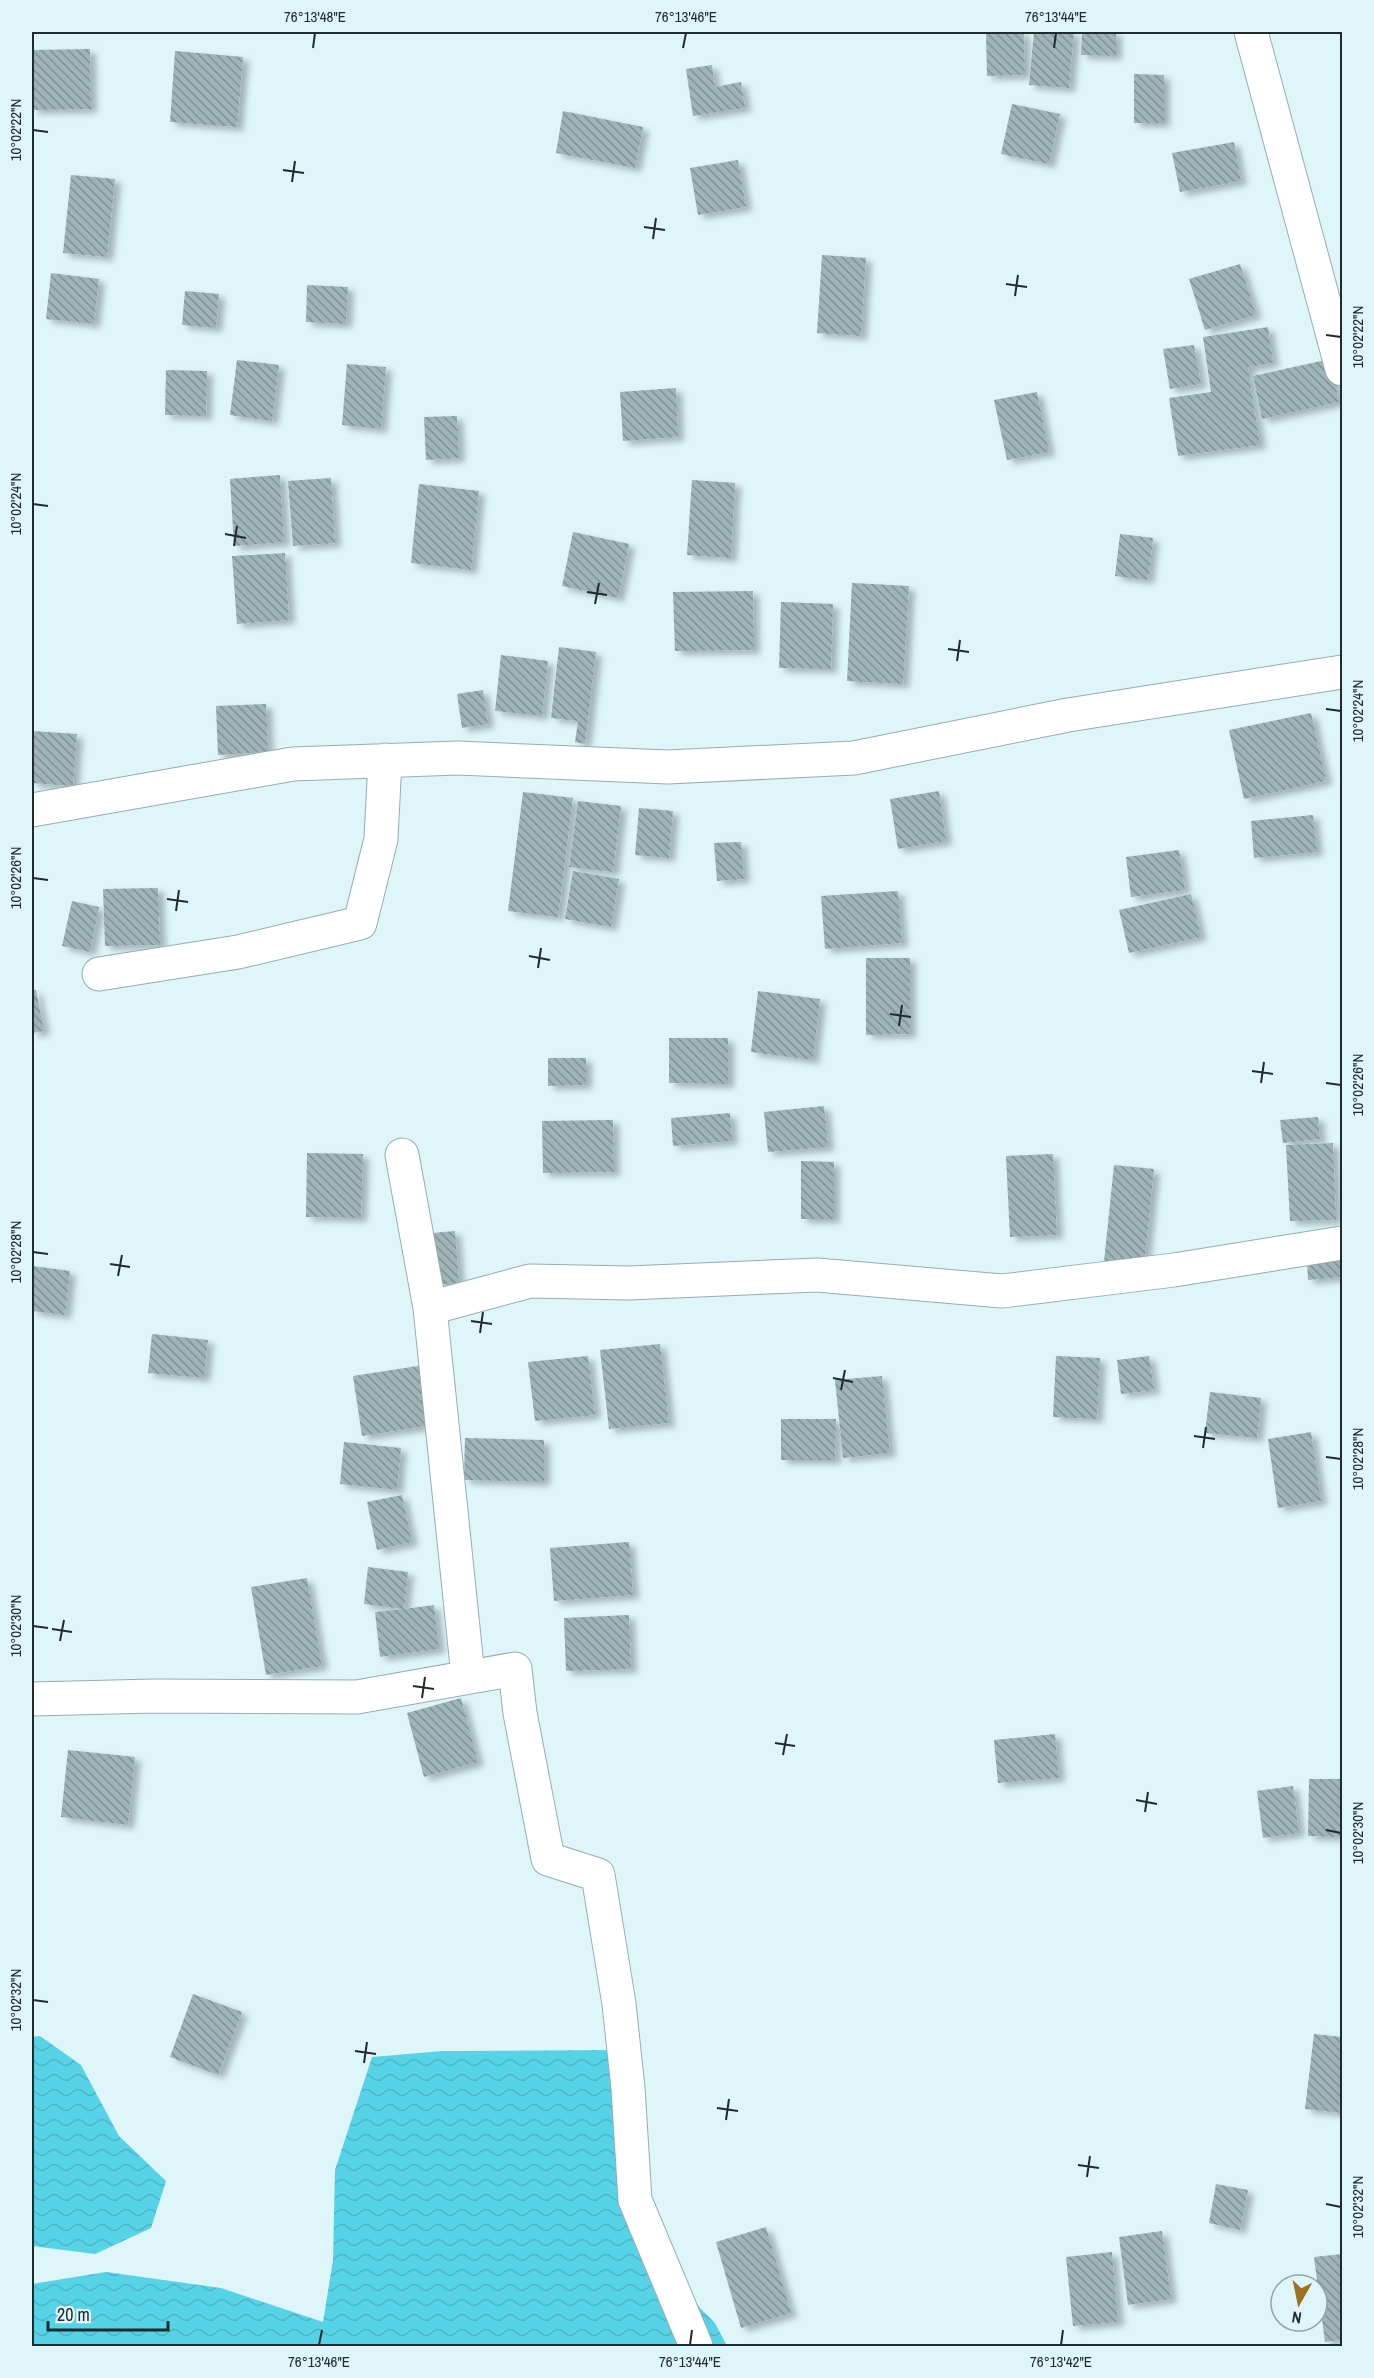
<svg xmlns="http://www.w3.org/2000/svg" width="1374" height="2378" font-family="'Archivo Narrow',sans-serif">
  <defs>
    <pattern id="water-waves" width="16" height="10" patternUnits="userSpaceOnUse" patternTransform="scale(1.5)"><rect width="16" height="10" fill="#56d3e7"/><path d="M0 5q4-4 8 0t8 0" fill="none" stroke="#4bb5c6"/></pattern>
    <pattern id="building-back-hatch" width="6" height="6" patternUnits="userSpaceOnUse" patternTransform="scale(1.5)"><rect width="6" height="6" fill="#9eb4b8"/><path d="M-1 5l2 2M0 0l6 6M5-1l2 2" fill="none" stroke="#809396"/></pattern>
    <filter id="shadow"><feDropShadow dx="6" dy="4" stdDeviation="3" flood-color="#0004"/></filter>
  </defs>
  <rect width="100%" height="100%" fill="#def5f9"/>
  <!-- water -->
  <path fill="url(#water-waves)" d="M40,2036L81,2065L119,2136L166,2181L151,2228L95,2254L32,2246V2037Z
    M624,2050L612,2102L615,2133L686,2289L700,2308L715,2323L727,2346H32V2284L106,2272L221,2288L323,2322L333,2260L335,2170L372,2057L443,2051Z"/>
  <!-- building -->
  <path fill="url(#building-back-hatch)" filter="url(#shadow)" d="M986,32H1024L1025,75L987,76Z
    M1034,32H1074L1069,88L1029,85Z
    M1082,32H1116V56L1081,55Z
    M90,49L91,109L32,110V50Z
    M175,51L243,57L237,127L170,122Z
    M712,65L715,87L741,82L745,108L693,116L686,69Z
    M1134,74L1164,75V123H1134Z
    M1012,104L1060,114L1049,164L1001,154Z
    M563,111L643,127L635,168L556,153Z
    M1234,142L1241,181L1180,192L1172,153Z
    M738,160L746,207L698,215L690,168Z
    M71,175L115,179L107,257L63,253Z
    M822,255L866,258L861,336L817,333Z
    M1240,264L1256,315L1205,330L1189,279Z
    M51,273L99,279L94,324L46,319Z
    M307,285L348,287L346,324L306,322Z
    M185,291L219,294L216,328L182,325Z
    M1268,327L1273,363L1248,367L1260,445L1178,456L1169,398L1211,392L1203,337Z
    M1194,345L1201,384L1170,389L1163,349Z
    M1330,359L1339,402L1262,419L1253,376Z
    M237,360L279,365L272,421L230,415Z
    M347,364L386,367L381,429L342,425Z
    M166,370L207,371L206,416L165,415Z
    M676,388L678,437L623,441L620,392Z
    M1037,392L1049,452L1007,460L994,400Z
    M457,416L459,458L426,460L424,417Z
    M280,475L284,542L234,546L230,479Z
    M331,478L335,543L293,546L288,481Z
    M692,480L735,483L731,558L687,555Z
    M419,484L479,491L471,570L411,563Z
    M573,532L629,544L618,598L562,586Z
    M1120,534L1153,538L1148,580L1115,576Z
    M285,553L289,620L237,624L232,556Z
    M852,583L909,586L903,684L847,681Z
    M753,591L754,650L675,651L673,592Z
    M781,602L833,604L831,669L779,668Z
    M559,647L596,652L585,744L575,742L578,721L551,718Z
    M501,655L548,661L542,716L495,711Z
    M483,690L488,724L462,728L457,694Z
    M266,704L268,752L218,755L216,706Z
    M1311,713L1326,781L1244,799L1229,730Z
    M32,731L77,734L73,786L32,783Z
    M939,791L946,841L898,849L890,799Z
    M523,792L573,798L558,917L508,911Z
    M578,801L621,806L613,872L569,867Z
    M639,808L673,811L669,858L635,855Z
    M1313,815L1317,852L1254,858L1251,821Z
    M741,842L744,879L717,881L714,843Z
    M1179,850L1185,890L1131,897L1126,857Z
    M573,871L619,879L611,927L565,919Z
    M158,888L160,945L105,946L103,889Z
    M898,891L902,943L825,949L821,896Z
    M1191,894L1201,937L1129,953L1119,910Z
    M72,901L99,907L90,952L62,946Z
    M866,958H910V1034L866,1035Z
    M32,990H36L44,1031L32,1033Z
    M758,991L820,999L813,1060L751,1052Z
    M669,1038H728V1084L669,1083Z
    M548,1058H586V1085L548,1086Z
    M824,1106L828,1147L768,1152L764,1112Z
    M730,1113L732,1141L673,1146L671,1118Z
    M1318,1117L1320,1139L1283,1143L1280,1120Z
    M613,1120L614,1172L543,1173L542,1121Z
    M1333,1143L1336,1220L1290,1221L1286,1145Z
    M307,1153L363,1154L361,1218L306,1217Z
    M1053,1154L1057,1235L1010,1237L1006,1156Z
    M801,1161L834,1162V1219H801Z
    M1114,1165L1154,1169L1144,1266L1104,1262Z
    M455,1231L459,1283L436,1285L432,1233Z
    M1342,1260V1277L1308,1280L1307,1263Z
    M33,1266L70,1271L65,1315L32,1311Z
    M152,1334L208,1340L204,1378L148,1373Z
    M660,1344L669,1423L609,1429L600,1350Z
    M588,1356L595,1415L535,1421L528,1362Z
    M1056,1356L1100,1358L1097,1419L1053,1417Z
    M1149,1356L1154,1390L1121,1394L1117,1360Z
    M424,1365L433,1425L362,1436L353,1376Z
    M882,1376L890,1453L843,1458L835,1380Z
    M1210,1392L1261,1398L1257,1438L1205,1433Z
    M781,1419H836L835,1460H781Z
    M1311,1432L1321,1501L1278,1508L1268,1439Z
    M465,1438L544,1440V1482L464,1480Z
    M344,1442L401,1448L397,1490L340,1484Z
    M402,1495L412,1542L377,1550L367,1502Z
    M629,1542L633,1595L554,1601L550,1548Z
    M368,1567L408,1572L404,1609L434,1605L439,1649L380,1657L375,1612L404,1609L364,1604Z
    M307,1578L322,1666L266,1675L251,1587Z
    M629,1615L631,1669L566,1671L564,1618Z
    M461,1698L478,1762L424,1777L407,1713Z
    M1055,1734L1059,1778L998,1783L994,1740Z
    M68,1750L135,1757L128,1825L61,1817Z
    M1309,1779H1342V1837L1308,1836Z
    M1293,1786L1299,1833L1263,1838L1257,1791Z
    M193,1994L242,2012L218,2075L170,2057Z
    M1314,2034L1342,2037V2113L1305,2109Z
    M1216,2184L1248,2190L1240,2230L1209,2223Z
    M766,2227L791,2313L741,2328L716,2242Z
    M1162,2231L1171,2299L1128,2305L1119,2237Z
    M1112,2252L1118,2322L1073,2326L1066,2257Z
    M1342,2254V2340L1325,2342L1314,2257Z"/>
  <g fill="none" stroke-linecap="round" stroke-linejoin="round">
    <defs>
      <path id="minor" d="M1251,32L1342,369
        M32,810L293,764L458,758L668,767L854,758L1068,715L1342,672
        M99,974L238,952L360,923L381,839L385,760
        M402,1155L430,1308
        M468,1676L430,1308L530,1281L629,1283L817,1275L1002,1291L1174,1270L1342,1243
        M32,1699L154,1696L357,1697L515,1669L520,1713L548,1859L598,1875L619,2004L628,2088L635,2200L696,2346"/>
    </defs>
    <!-- minor casing -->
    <use href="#minor" stroke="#97adb1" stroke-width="35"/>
    <!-- minor -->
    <use href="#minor" stroke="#fff" stroke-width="33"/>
  </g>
  <!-- ticks -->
  <path fill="none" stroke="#222b2c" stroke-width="2" d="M313,48L315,33M683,48L686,33M1054,48L1056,33M33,130L48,132M283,170L304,173M292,182L295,161M644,227L665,230M653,239L656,218M1006,284L1027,287M1015,296L1018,275M1326,335L1341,337M33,504L48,506M225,534L246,538M234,546L237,526M587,592L607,595M595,604L599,583M948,649L969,652M957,661L960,640M1326,709L1341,711M33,878L48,880M167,899L188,902M176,911L179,890M529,956L550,960M538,968L541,948M890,1014L911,1017M899,1026L902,1005M1252,1071L1273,1074M1261,1083L1264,1062M1326,1083L1341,1085M33,1252L48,1254M110,1264L130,1267M118,1276L122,1255M471,1321L492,1324M480,1333L483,1312M833,1378L853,1382M841,1390L845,1370M1194,1436L1215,1439M1203,1448L1206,1427M1326,1457L1341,1459M33,1626L48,1628M52,1629L72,1632M60,1641L64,1620M413,1686L434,1689M422,1698L425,1677M775,1743L795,1746M783,1755L787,1734M1136,1800L1157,1804M1145,1812L1148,1792M1326,1830L1341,1833M33,2000L48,2002M355,2051L376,2054M364,2063L367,2042M717,2108L738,2111M726,2120L729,2099M1078,2165L1099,2168M1087,2177L1090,2156M1326,2204L1341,2207M319,2345L322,2330M690,2345L692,2330M1061,2345L1063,2330"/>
  <!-- border -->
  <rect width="1374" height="2378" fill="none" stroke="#def5f9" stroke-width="66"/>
  <!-- north arrow -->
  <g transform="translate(1299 2303) rotate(189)"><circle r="28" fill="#def5f9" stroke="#93a4a7" stroke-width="1.5"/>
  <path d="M0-4.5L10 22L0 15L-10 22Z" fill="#9c7120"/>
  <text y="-9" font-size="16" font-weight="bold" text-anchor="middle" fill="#222b2c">N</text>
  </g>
  <!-- scale -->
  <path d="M48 2321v9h120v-9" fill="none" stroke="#222b2c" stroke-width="3"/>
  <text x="57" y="2321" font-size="18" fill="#222b2c" stroke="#def5f9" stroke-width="4.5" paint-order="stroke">20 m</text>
  <rect x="33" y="33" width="1308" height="2312" fill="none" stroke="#222b2c" stroke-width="2"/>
  <g font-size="15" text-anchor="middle" fill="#222b2c">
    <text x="315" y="22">76°13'48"E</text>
    <text x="686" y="22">76°13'46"E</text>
    <text x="1056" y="22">76°13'44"E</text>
    <text transform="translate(16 130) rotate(-90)" y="5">10°02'22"N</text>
    <text transform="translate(1358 337) rotate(-90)" y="5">10°02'22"N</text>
    <text transform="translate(16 504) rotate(-90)" y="5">10°02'24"N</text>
    <text transform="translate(1358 711) rotate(-90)" y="5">10°02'24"N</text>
    <text transform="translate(16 878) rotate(-90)" y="5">10°02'26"N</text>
    <text transform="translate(1358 1085) rotate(-90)" y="5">10°02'26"N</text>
    <text transform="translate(16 1252) rotate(-90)" y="5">10°02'28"N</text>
    <text transform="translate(1358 1459) rotate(-90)" y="5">10°02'28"N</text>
    <text transform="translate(16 1626) rotate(-90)" y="5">10°02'30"N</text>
    <text transform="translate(1358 1833) rotate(-90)" y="5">10°02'30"N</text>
    <text transform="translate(16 2000) rotate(-90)" y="5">10°02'32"N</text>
    <text transform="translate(1358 2207) rotate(-90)" y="5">10°02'32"N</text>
    <text x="319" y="2367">76°13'46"E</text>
    <text x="690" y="2367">76°13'44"E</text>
    <text x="1061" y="2367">76°13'42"E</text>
  </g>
</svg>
